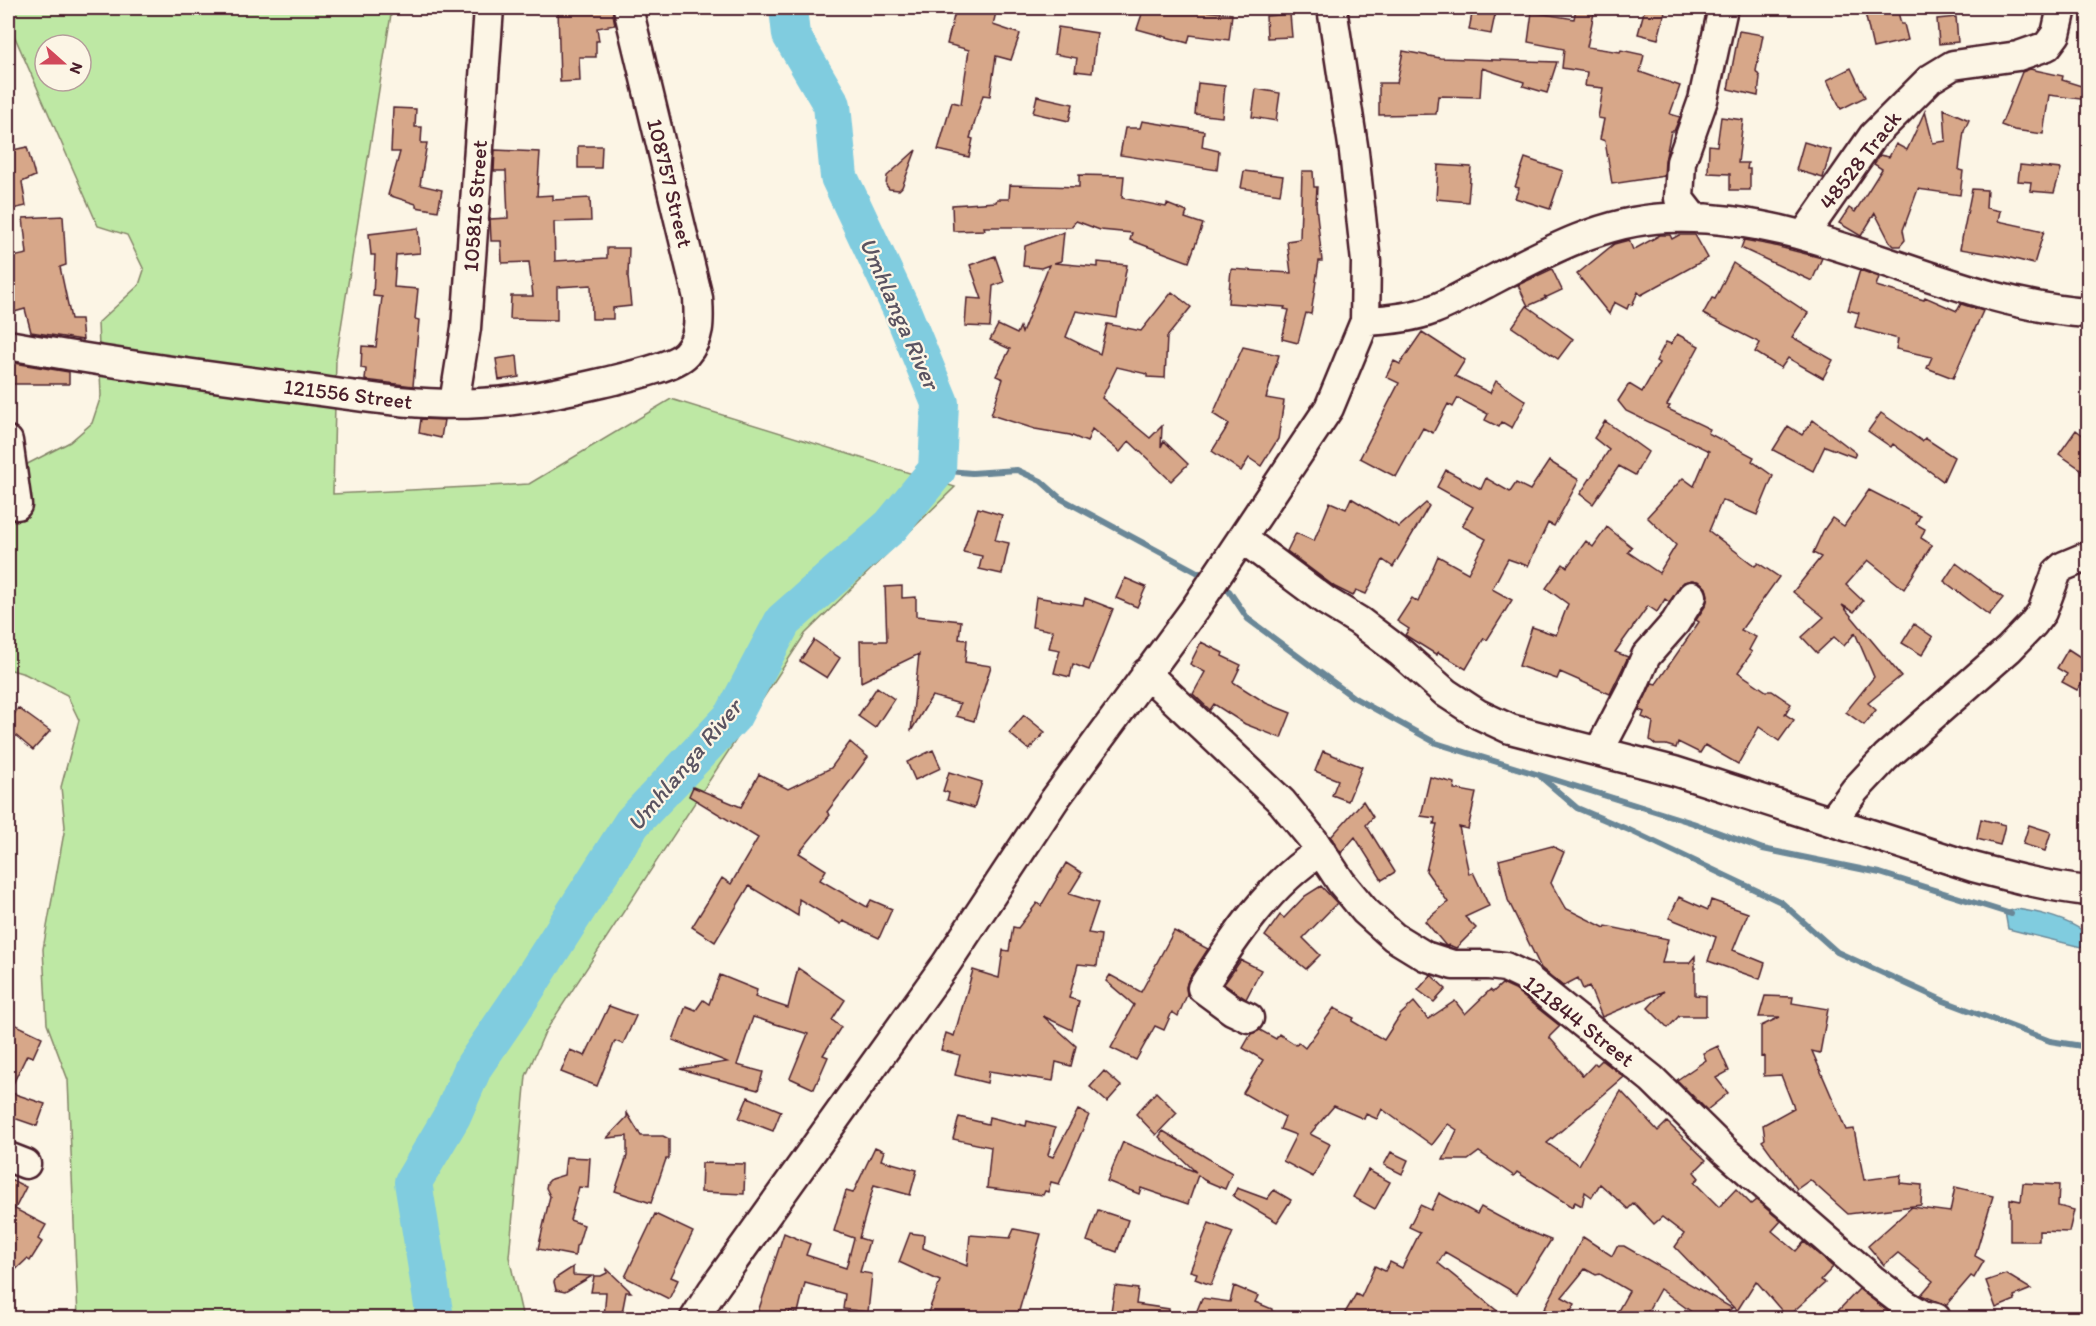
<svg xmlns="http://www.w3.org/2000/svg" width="2096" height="1326" font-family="Itim,sans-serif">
  <rect width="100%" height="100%" fill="#fcf5e5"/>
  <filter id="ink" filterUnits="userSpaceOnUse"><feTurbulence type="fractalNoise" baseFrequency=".0167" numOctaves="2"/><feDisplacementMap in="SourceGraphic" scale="12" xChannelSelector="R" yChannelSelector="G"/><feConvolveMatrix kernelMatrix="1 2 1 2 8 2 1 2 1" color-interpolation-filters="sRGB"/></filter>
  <g filter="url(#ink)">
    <!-- green -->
    <path fill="#bee8a4" stroke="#848468" stroke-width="1.5" fill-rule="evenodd" d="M8,8H392L336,359L333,494L529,484L671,399L955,487L805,634L545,1032L526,1076L509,1257L523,1318H78L68,1080L47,1024L43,949L65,827L61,787L79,720L67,695L25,674L8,669V474L70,442L92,423L101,396L98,323L139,285L144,270L127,235L98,226L10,26ZM45,45H81V81H45Z"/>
    <!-- water -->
    <path fill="#80ccdf" stroke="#6a8797" stroke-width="1.5" d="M2017,909C2043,913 2067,919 2088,934V942L2085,948L2008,929L2005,912Z"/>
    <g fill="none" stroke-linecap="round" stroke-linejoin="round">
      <!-- stream -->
      <path stroke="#6a8797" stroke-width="6" d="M937,470L972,473L1017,470L1041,481L1060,498L1208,578
        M1219,585L1229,591L1248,619L1353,697L1436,743L1693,823L1763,849L1880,873L2011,914
        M1541,777L1577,808L1629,830L1781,902L1837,952L1944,1001L2050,1041L2088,1047"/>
      <!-- river -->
      <path stroke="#80ccdf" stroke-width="38" d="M435,1318L413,1182L452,1116L474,1066L517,1003L632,823L733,716L783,621L891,526L937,470L940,403L903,313L839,177L832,105L791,35L788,8"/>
    </g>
    <!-- building -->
    <path fill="#d7a789" stroke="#4a1f2b" stroke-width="1.5" d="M558,8H612L615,25L597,28L599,41H596V57H579L580,81L560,82Z
      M956,8H997L993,25L1020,34L1011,60L996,56L990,96L983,95L970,138L973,139L969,157L938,150L952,102L961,104L969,50L947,44Z
      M1144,8H1175L1232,14L1229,40L1190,35L1188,43L1137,29Z
      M1473,8L1496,10L1491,34L1469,30Z
      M1576,8H1595L1587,47L1620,52L1621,50L1644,55L1640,72L1680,86L1670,114L1680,117L1674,131H1671L1665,161L1664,176L1612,184L1605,141L1600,139L1604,119L1598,118L1603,88L1585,86L1587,72L1562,68L1564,49L1528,42L1532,12L1574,19Z
      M1645,8H1666L1658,39L1638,34Z
      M1868,8H1897L1901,24H1904L1908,40L1873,48L1865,13L1869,12Z
      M1290,14L1292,37L1267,38L1266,16Z
      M1956,17L1958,42L1939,44L1937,19Z
      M1058,27L1097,33L1092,73L1075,71L1077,58L1054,54Z
      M1739,31L1763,35L1756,71L1760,77L1758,96L1728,89Z
      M1403,51L1440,58L1557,62L1547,93L1523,86L1524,82L1482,68L1480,97L1438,96L1436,114L1379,115V83H1397Z
      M1851,68L1865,97L1841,109L1827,80Z
      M2030,69L2063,76L2062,80L2088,88V100L2049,95L2043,134L2014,130L2001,125L2022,72Z
      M1198,83L1225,86L1222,117L1195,114Z
      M1256,89L1280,93L1276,121L1252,117Z
      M1037,96L1073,104L1069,121L1033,113Z
      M393,108L416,109L415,127H422L421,143H427L420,185L442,190L438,211L416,207V204L388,195L400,152H391Z
      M1944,109L1969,120L1964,131L1959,170L1963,171L1960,195L1918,189L1903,230L1905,240L1900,246H1894L1890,242L1875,213L1861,236L1839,223L1849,208L1855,212L1882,169L1874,164L1880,155L1889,157L1896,144L1907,150L1925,111L1933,143L1946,141Z
      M1721,117L1743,120L1738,163H1748L1747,169H1750V190H1730V174L1708,173L1709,145L1717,146Z
      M1142,121L1204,131L1202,147L1219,151L1217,170L1120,155L1125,128H1140Z
      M1804,142L1831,150L1823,178L1796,170Z
      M578,146H602L601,168H578Z
      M27,147L35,176L22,182L26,206L8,210V151Z
      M495,150L540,152L537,196L553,195V200L590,198L591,221L554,222L555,261L607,258V248H629L628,277L631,306L613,308V319H592L591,285L557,287V320L510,319L511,296H533L529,262L502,263L501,241H491L490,219L508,218L506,171H494Z
      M916,150L902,187L899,190L889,189L886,185L887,176Z
      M1525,158L1563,171L1550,209L1515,198L1519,188L1515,187Z
      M1438,165L1471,167L1468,202L1436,199Z
      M2020,165L2061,169L2054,193L2030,191L2031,182L2018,181Z
      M1244,171L1283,176L1280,194L1241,188Z
      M1302,171H1313L1314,187H1317L1316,205L1322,261H1319L1311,314L1306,313L1298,343L1282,339L1289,310L1284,309L1285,307L1228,303L1231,269L1291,273L1287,241L1300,239Z
      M1079,175L1124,176L1122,198L1166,207L1167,204L1187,212L1185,218L1203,224L1189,262L1130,240L1132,233L1100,230L1076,221L1071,227H984L985,230L953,231L952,205L996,202L997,199H1009L1010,185L1079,187Z
      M1972,189L1987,190L1986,208L2000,211L1998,221L2044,231L2034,264L2003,256L1960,249Z
      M63,216L66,265L60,267L71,319H81L83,340L31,332L25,309L11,313L8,299V258L27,254L23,218Z
      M418,228L420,253L396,255L394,287L418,289L415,319L419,320L413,386L365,380L366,369L361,368L362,346L376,347L382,297L373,296L375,255H371L369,234Z
      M1064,232L1061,261L1054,263L1098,267V262L1127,265L1117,318L1076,311L1066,337L1100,354L1107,324L1141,331L1172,292L1191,307L1167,337L1165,378L1147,377V374L1117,367L1102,398L1150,438L1162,426L1161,447L1164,441L1188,464L1171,481L1129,441L1120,452L1092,429L1087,442L1070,435L1035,429L991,415L1003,379L996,376L1010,349L990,340L998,325L1017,334L1020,327L1022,333L1049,265L1041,268L1023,266L1025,246Z
      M1660,235H1670L1672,239L1679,235H1695L1708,258L1641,295L1638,292L1632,305L1629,304L1627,309L1614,302L1609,314L1577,274L1614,244L1629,240L1633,250Z
      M1744,240L1771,245L1822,258L1812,281L1741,248Z
      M995,256L1004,282L993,286L990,327L965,326L967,298L982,299L970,265Z
      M1733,263L1808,313L1792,337L1833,360L1823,378L1788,358L1781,368L1755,352L1760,343L1703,314L1712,298L1715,299Z
      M1552,269L1562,290L1547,297L1544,296L1546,298L1528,306L1518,285Z
      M1860,270L1879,277L1876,286L1924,300L1925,297L1957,311L1961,304L1983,311L1953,378L1927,368L1932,357L1896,349L1898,339L1855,327L1859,313L1848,310Z
      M1527,306L1573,339L1558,359L1512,327Z
      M1422,332L1465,360L1455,376L1490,393L1496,381L1526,401L1512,428L1502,422L1499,427L1485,420L1488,414L1458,398L1453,407L1448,404L1433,433L1423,428L1396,477L1360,458L1399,383L1386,377L1394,361L1400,364Z
      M1677,334L1699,346L1667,405L1670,406L1668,409L1710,429L1708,433L1754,457L1752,461L1773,476L1757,515L1722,500L1709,531L1755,566L1758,563L1779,577L1741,630L1756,637L1749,650L1752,652L1738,672L1766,691H1772L1791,704L1785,714L1794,720L1779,741L1759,727L1738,764L1705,745L1700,753L1678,742L1676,748L1666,745H1656L1650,740L1653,722L1642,717L1644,712L1639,710L1652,683L1656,684L1699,622L1696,620L1706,605L1708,596L1706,588L1700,582L1692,580L1684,582L1669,602L1665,599L1657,612L1648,606L1615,652L1628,657L1610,694L1560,672L1557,679L1519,666L1532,627L1556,635L1568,604L1546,588L1563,564L1567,567L1586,541L1593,547L1607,527L1632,547L1628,552L1659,573L1676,545L1647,517L1683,478L1694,486L1709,451L1626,411L1618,401L1629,384L1642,392L1659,363L1656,361L1666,342L1671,344Z
      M1243,347L1279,355L1266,398L1284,401L1278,439L1261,466L1249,458L1241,471L1212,451L1229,424L1213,414Z
      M517,356L519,377L499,380L496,359Z
      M8,362L69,372V384H8Z
      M1881,413L1922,441L1925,438L1954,457L1943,481L1893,444L1891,447L1868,431Z
      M421,419L444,420L441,438L419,433Z
      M1813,420L1856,453L1854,457L1825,446L1813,471L1773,450L1788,426L1802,435Z
      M1605,421L1648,452L1635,475L1619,466L1593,504L1580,494L1609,450L1594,438Z
      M2076,430L2088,439V474L2059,454Z
      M1549,461L1579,480L1554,526L1548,523L1528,566L1508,559L1492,589L1512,600L1487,640L1484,638L1466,669L1438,652L1437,655L1405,635L1409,629L1397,621L1412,598L1418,602L1438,556L1468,573L1486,539L1462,526L1473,507L1437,487L1446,470L1481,489L1486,478L1510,492L1516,483L1530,490Z
      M1869,490L1920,516L1916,524L1925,529L1921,538L1932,545L1904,589L1868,560L1846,585L1863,601L1854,612L1842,605L1901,676L1868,703L1876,710L1864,725L1846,712L1874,677L1855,633L1844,646L1834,637L1817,653L1802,637L1824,617L1793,592L1821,557L1813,553L1823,531L1832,518L1844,526Z
      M1351,498L1399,527L1426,503L1429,506L1393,567L1383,560L1366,594L1356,590L1353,596L1335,587L1287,551L1296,533L1314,541L1330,502L1346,509Z
      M978,508L1002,515L995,540L1009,543L1002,574L979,569L982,556L963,552Z
      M1956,563L2003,598L1989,615L1944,581Z
      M1125,578L1146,587L1137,607L1116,598Z
      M902,586V598L916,597V616L961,621L959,639L967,640L965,662L991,666L974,721L956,716L960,704L932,696L911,731L919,654L861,682L860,641H887L885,587Z
      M1036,597L1083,605L1085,598L1113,609L1089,670L1073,664L1070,677L1054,673L1060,650L1049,648L1053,631L1032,627Z
      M1914,624L1933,637L1922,655L1902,643Z
      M814,640L840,658L827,678L800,661Z
      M1201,642L1223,653L1222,656L1241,665L1233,682L1266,703L1291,713L1281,738L1245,724L1214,704L1210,710L1193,694L1205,672L1190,664Z
      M2068,649L2088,662V688L2082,684L2077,690L2062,682L2067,674L2057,668Z
      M877,687L894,699L875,728L858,716Z
      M18,708L50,731L33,750L8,729V724Z
      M1024,715L1045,732L1029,750L1009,733Z
      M850,742L868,757L827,812L830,815L799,853L826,870L820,880L867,907L871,900L892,909L879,938L843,921L841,924L799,899L798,916L749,886L715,942L692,927L722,878L731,884L758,838L689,796L693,787L741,807L759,774L788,789L831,768Z
      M933,750L941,768L915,780L907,762Z
      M1323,751L1362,767L1348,801L1332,795L1338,780L1315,771Z
      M949,772L982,782L974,808L947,800L949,793L943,791Z
      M1430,777L1455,783L1454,789L1476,793L1468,829L1459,827L1469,874L1473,872L1489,906L1465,917L1476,928L1456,948L1449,945L1446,946L1425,921L1448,902L1426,871L1437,824H1434L1435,818L1421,816Z
      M1363,801L1373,817L1366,825L1395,872L1382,880L1355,837L1341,853L1331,837Z
      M1981,819L2005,825L2000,845L1977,839Z
      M2029,825L2051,832L2045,851L2023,844Z
      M1552,846L1564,852L1551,883L1565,908L1605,928L1606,926L1668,939L1662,963H1689L1695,956V995L1706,996V1016H1679L1668,1028L1648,1008L1664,991L1602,1017L1589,986L1583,989L1578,978L1563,986L1541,968L1508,900L1499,860Z
      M1066,863L1082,873L1069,894L1098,903L1088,933L1101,935L1097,966L1078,964L1069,998L1079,1001L1072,1030L1043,1016L1076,1046L1071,1066L1056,1062L1053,1081L989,1071L987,1083L955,1075L960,1055L941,1050L946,1033L954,1036L973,970L999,978L1003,950L1009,951L1013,927L1018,928L1037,903L1041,906Z
      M1321,886L1337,903L1303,938L1320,955L1306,969L1265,936L1280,915L1284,918L1305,896Z
      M1679,897L1708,910L1711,900L1748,913L1733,950L1765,963L1760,979L1708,961L1716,937L1669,918Z
      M1174,931L1208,949L1188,980L1186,987L1187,995L1178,1016L1172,1012L1164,1030L1155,1026L1136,1060L1111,1048L1134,1005L1106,981L1110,975L1141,992Z
      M1241,960L1261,970L1246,999L1224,984Z
      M798,968L845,1000L832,1020L841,1027L823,1055L828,1057L814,1089L790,1078L808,1034L753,1017L737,1065L763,1072L758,1090L680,1069L727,1062L673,1040L686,1006L696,1010L703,1000L709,1004L720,975L757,990L755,997L788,1008Z
      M1431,975L1446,989L1434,1002L1418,990Z
      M1502,984L1515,990L1560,1026L1549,1037L1583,1076L1595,1063L1597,1065L1602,1060L1624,1077L1547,1143L1579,1165L1621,1091L1658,1131L1667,1122L1706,1160L1694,1172L1699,1178L1694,1182L1719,1207L1736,1189L1751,1204L1756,1200L1781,1221L1772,1231L1796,1251L1804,1242L1833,1267L1821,1280L1825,1283L1787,1317L1756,1281L1737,1311L1675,1247L1684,1234L1662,1217L1654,1224L1634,1203L1628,1209L1600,1184L1592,1197L1585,1192L1582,1206L1575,1202L1572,1207L1517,1172L1514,1176L1479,1152L1468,1160H1443L1457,1130L1448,1124L1432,1145L1382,1109L1377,1119L1366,1114L1364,1119L1334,1106L1310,1134L1330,1144L1313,1177L1283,1161L1296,1135L1280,1129L1285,1117L1243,1093L1263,1060L1243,1048L1251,1034L1260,1030L1276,1039L1279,1034L1296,1045L1298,1042L1305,1048L1334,1008L1354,1018L1352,1021L1384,1040L1400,1015L1414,1002L1428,1019L1455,1001L1465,1014L1490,990L1493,992Z
      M1765,996L1793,997L1792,1003L1828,1009L1820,1053L1812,1051L1846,1130L1854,1129L1864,1180L1901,1175L1900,1183L1922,1185L1921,1205L1848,1214L1810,1180L1797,1189L1762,1141L1765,1139L1763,1125L1794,1108L1781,1075L1764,1076V1056L1761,1057V1026L1780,1017H1759Z
      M609,1006L636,1016L623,1044L615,1041L597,1086L561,1072L570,1050L585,1056Z
      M8,1021L42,1037L33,1057L27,1055L9,1092L45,1104L37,1126L8,1116Z
      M1718,1046L1729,1071L1716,1078L1728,1093L1707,1110L1677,1080L1706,1060L1703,1053Z
      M1104,1071L1121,1086L1107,1102L1090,1087Z
      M1156,1092L1177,1113L1156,1135L1136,1114Z
      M748,1097L781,1111L773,1131L739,1118Z
      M1078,1110L1089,1115L1059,1184L1051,1182L1048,1192L1045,1191L1043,1195L987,1188L991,1147L953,1139L959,1117L988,1124L989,1117L1026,1126L1027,1121L1055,1128L1048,1155L1053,1157Z
      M627,1113L641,1136H663L669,1139V1159H666L651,1203L615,1191L627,1156V1136L607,1138L627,1117Z
      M1163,1131L1232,1173L1225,1189L1204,1180L1198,1175L1188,1204L1141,1188L1139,1194L1107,1181L1123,1142L1196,1172L1159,1137Z
      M875,1147L884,1151L881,1160L917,1170L910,1195L874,1185L859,1238L869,1241L860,1272L872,1274L868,1312L843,1309L845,1294L805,1283L798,1313L790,1311L787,1318H756L784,1233L810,1244L806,1255L846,1268L854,1238L834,1231L846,1191L853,1193Z
      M1391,1152L1408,1160L1402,1174L1384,1165Z
      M566,1157L590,1158L588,1188L579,1187L570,1220L584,1225L578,1245L576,1246L575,1256L538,1249L550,1196L546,1188L547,1183L551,1179L564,1175Z
      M702,1163L745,1164L744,1194L701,1192Z
      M1368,1170L1390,1182L1375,1209L1353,1197Z
      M8,1178L26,1187L15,1209L46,1225L38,1239L42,1242L30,1261L27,1259L8,1277Z
      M2023,1183L2059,1185L2058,1206L2074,1210L2069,1232L2039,1231V1241H2010V1199L2021,1201Z
      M1955,1187L1993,1196L1975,1256L1984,1261L1974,1278L1971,1276L1946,1305L1921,1295L1933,1281L1898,1253L1884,1265L1868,1246L1912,1207L1950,1212Z
      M1237,1188L1267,1199L1274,1190L1291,1200L1277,1222L1233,1196Z
      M1439,1193L1477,1214L1481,1207L1518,1227L1551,1240L1517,1294L1445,1252L1438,1263L1506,1318H1342L1356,1294L1361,1297L1375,1266L1385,1271L1390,1262L1402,1268L1420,1232L1409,1227L1420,1205L1431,1210Z
      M1098,1210L1128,1220L1117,1252L1087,1241Z
      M655,1214L693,1232L671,1277L678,1280L669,1299L625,1277Z
      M1209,1223L1233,1232L1211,1285L1195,1279L1197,1273L1190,1271Z
      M1014,1229L1041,1234L1017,1318H926L940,1281L899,1262L910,1233L924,1235L923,1248L967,1266L970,1235L1010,1238Z
      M1583,1237L1612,1256L1617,1246H1624L1732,1308L1720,1318H1700L1660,1289L1644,1318H1614L1629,1291L1600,1274L1596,1275L1585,1269L1562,1297L1575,1304L1567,1318H1561L1544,1309Z
      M573,1267V1275L592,1276L565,1292L556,1290L554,1282L556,1278Z
      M607,1269L631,1292H626L621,1318H604L606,1292H591L594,1276H601L607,1273Z
      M2006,1274L2031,1289L2014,1296L2015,1300L1996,1308L1986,1281Z
      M1115,1286L1138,1289L1136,1304L1169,1309L1168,1318H1110Z
      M1234,1286L1258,1296L1255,1302L1272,1309V1311L1286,1318H1194L1202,1298L1230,1302Z
      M1859,1289L1886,1310L1895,1318H1846L1838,1311Z"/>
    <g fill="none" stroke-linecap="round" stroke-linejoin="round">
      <defs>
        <path id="minor" d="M1693,217L1679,199L1681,162L1703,100L1723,8
          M1804,235L1873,136L1930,79L1953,65L2018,56L2047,46L2056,34L2062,8
          M1365,321C1388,320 1411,318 1432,310C1451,303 1467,293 1485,284C1542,254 1601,221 1666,218C1814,211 1943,303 2088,313
          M8,345C104,362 202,376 299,388C359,396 419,407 480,403C526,401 570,390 614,380C631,376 675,366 686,354C701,337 699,319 698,298L628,8
          M454,403L466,328L489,8
          M8,441L17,505
          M1243,539L1326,601L1359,621L1400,652L1446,693L1478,714L1510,729L1674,771L1973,867C2011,877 2049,887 2088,891
          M1146,673L1282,802L1314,841L1341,882L1365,911L1394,937L1425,956L1453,965H1489L1505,967L1524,976L1652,1079L1725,1151L1872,1279L1906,1305L1923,1315L1936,1318
          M1599,751L1632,688L1646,656L1675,623L1692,596
          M1832,821L1855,790L1886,757L2009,649L2033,624L2042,612L2057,572L2064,566L2088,556
          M1249,1018L1232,1010L1202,988C1233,939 1271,882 1321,851
          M8,1157L26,1164
          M695,1318L712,1291L946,964L1055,799L1194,610L1329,408L1365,321L1366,262L1354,152L1332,8"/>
      </defs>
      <!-- minor casing -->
      <use href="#minor" stroke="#4a1f2b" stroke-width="33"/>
      <!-- minor -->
      <use href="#minor" stroke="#fcf5e5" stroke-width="28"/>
    </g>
  </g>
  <g text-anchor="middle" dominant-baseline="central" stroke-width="4.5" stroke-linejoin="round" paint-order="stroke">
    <!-- street labels -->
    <g font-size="22" fill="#4a1f2b" stroke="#fcf5e5">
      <text transform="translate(1860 160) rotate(-52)">48528 Track</text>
      <text transform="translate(670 183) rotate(76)">108757 Street</text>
      <text transform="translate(475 206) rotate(-86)">105816 Street</text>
      <text transform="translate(348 394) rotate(7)">121556 Street</text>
      <text transform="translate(1579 1021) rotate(38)">121844 Street</text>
    </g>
    <!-- water labels -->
    <g font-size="24" font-style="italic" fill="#5a5361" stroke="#fcf5e5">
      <text transform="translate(900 313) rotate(66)">Umhlanga River</text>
      <text transform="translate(684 765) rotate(-50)">Umhlanga River</text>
    </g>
  </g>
  <!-- margin -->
  <rect width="2096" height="1326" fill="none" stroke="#fcf5e5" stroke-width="30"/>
  <rect x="15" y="15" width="2066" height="1296" fill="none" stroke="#4a1f2b" stroke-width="2" filter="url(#ink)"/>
  <!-- north arrow -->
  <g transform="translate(63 63) rotate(111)"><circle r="28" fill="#fcf5e5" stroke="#b59f9b" stroke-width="1.5"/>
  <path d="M0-4.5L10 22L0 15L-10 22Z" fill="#d1495b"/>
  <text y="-9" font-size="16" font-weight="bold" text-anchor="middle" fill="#4a1f2b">N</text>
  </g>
</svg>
